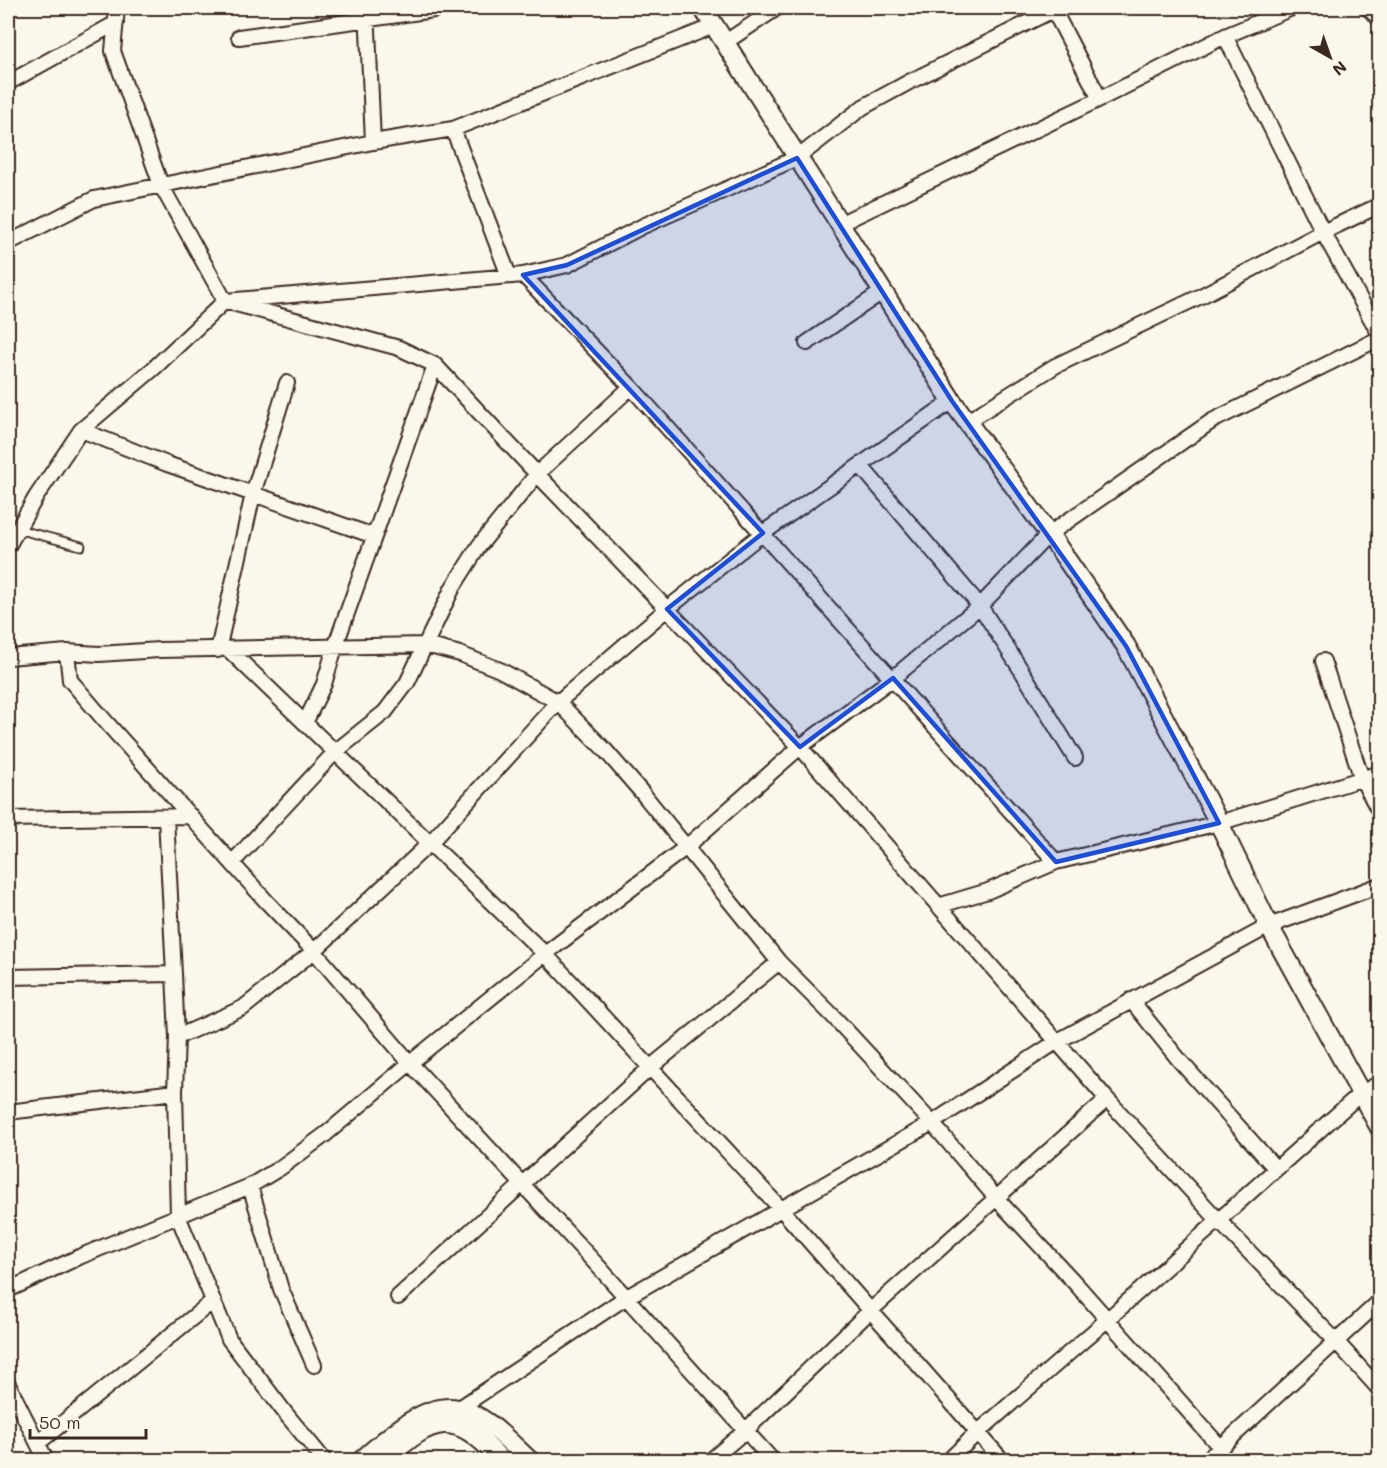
<svg xmlns="http://www.w3.org/2000/svg" width="1387" height="1468" font-family="Mali,sans-serif">
  <rect width="100%" height="100%" fill="#fbf7ec"/>
  <filter id="ink" filterUnits="userSpaceOnUse"><feTurbulence type="fractalNoise" baseFrequency=".0167" numOctaves="2"/><feDisplacementMap in="SourceGraphic" scale="12" xChannelSelector="R" yChannelSelector="G"/><feConvolveMatrix kernelMatrix="1 2 1 2 8 2 1 2 1" color-interpolation-filters="sRGB"/></filter>
  <g filter="url(#ink)">
    <g fill="none" stroke-linecap="round" stroke-linejoin="round">
      <defs>
        <path id="lane" d="M17,529L81,546"/>
        <path id="street" d="M117,8L113,51L161,185L225,301L399,348L435,365L537,474L800,747L1107,1099L1218,1220L1335,1340L1380,1390
          M367,8L373,142
          M1368,8L1380,19
          M1053,9L1100,99
          M1225,36L1323,232L1380,335
          M239,37L434,10
          M724,43L777,8
          M8,83L116,23
          M453,129L509,276
          M839,224L1100,99L1225,36L1292,8
          M8,243L94,199L373,142L453,129L714,26
          M523,275L631,387L1056,862
          M807,343L882,292
          M966,422L1055,366L1201,296L1323,232L1380,205
          M81,430L167,464L374,536
          M860,465L980,606L1025,676L1075,758
          M8,546L36,497L81,430L153,369L225,301L523,275L567,265L643,226L797,158L863,107L911,81L1057,8
          M218,650L253,494L287,383
          M229,650L545,954L782,1210L1002,1460
          M67,652L70,680L106,722L266,901L314,951L410,1063L598,1266L772,1460
          M8,657L67,652L99,654L159,650L426,645L460,654L500,670L558,702L605,750L644,795L779,962L832,1015L932,1123L996,1198L1076,1284L1221,1448
          M1323,661L1362,779L1380,813
          M305,723L324,684L335,647L435,365
          M166,817L174,974
          M8,819L191,816
          M232,863L335,752L385,712L407,683L453,587L479,546L537,474L631,387
          M938,906L988,891L1056,862L1219,823L1380,773
          M8,977L174,974L177,1037
          M1131,1000L1180,1061L1276,1169
          M175,1092L178,1216L229,1339L286,1414L324,1460
          M8,1112L175,1092L177,1037L243,1008L314,951L430,843L558,702L667,609L763,533L952,401
          M250,1186L281,1289L314,1365
          M8,1290L79,1257L250,1186L280,1168L326,1134L410,1063L545,954L685,848L800,747L893,678L980,606L1049,534L1212,421L1380,338
          M398,1297L651,1067L779,962
          M8,1384L46,1460
          M458,1409L625,1298L932,1123L1056,1042L1269,926L1380,885
          M38,1443L213,1301
          M711,1460L745,1431L870,1311L1107,1099
          M949,1460L977,1433L1108,1319L1360,1094L1380,1083
          M1207,1460L1380,1301"/>
        <path id="secondary" d="M703,8L952,401L1049,534L1126,646L1219,823L1269,926L1380,1128
          M362,1460C385,1440 425,1401 458,1409C485,1414 509,1442 529,1460
          M385,1460C434,1415 454,1409 501,1460"/>
      </defs>
      <!-- lane casing -->
      <use href="#lane" stroke="#3b2a1e" stroke-width="11"/>
      <!-- street casing -->
      <use href="#street" stroke="#3b2a1e" stroke-width="18"/>
      <!-- secondary casing -->
      <use href="#secondary" stroke="#3b2a1e" stroke-width="22"/>
      <!-- lane -->
      <use href="#lane" stroke="#fbf7ec" stroke-width="7"/>
      <!-- street -->
      <use href="#street" stroke="#fbf7ec" stroke-width="14"/>
      <!-- secondary -->
      <use href="#secondary" stroke="#fbf7ec" stroke-width="18"/>
    </g>
  </g>
  <!-- marked area -->
  <path fill="#1d4ed8" fill-opacity="0.2" stroke="#1d4ed8" stroke-width="4.5" stroke-linejoin="round" d="M797,158L952,401L1126,646L1219,823L1056,862L893,678L800,747L667,609L763,533L523,275L567,265Z"/>
  <!-- margin -->
  <rect width="1387" height="1468" fill="none" stroke="#fbf7ec" stroke-width="30"/>
  <rect x="15" y="15" width="1357" height="1438" fill="none" stroke="#3b2a1e" stroke-width="2" filter="url(#ink)"/>
  <!-- north arrow -->
  <g transform="translate(1330 57) rotate(140)" stroke="#fbf7ec" stroke-width="4.5" paint-order="stroke">
  <path d="M0-4.5L10 22L0 15L-10 22Z" fill="#3b2a1e"/>
  <text y="-9" font-size="16" font-weight="bold" text-anchor="middle" fill="#3b2a1e">N</text>
  </g>
  <!-- scale -->
  <path d="M30 1429v9h116v-9" fill="none" stroke="#3b2a1e" stroke-width="3"/>
  <text x="39" y="1429" font-size="18" fill="#3b2a1e" stroke="#fbf7ec" stroke-width="4.5" paint-order="stroke">50 m</text>
</svg>
